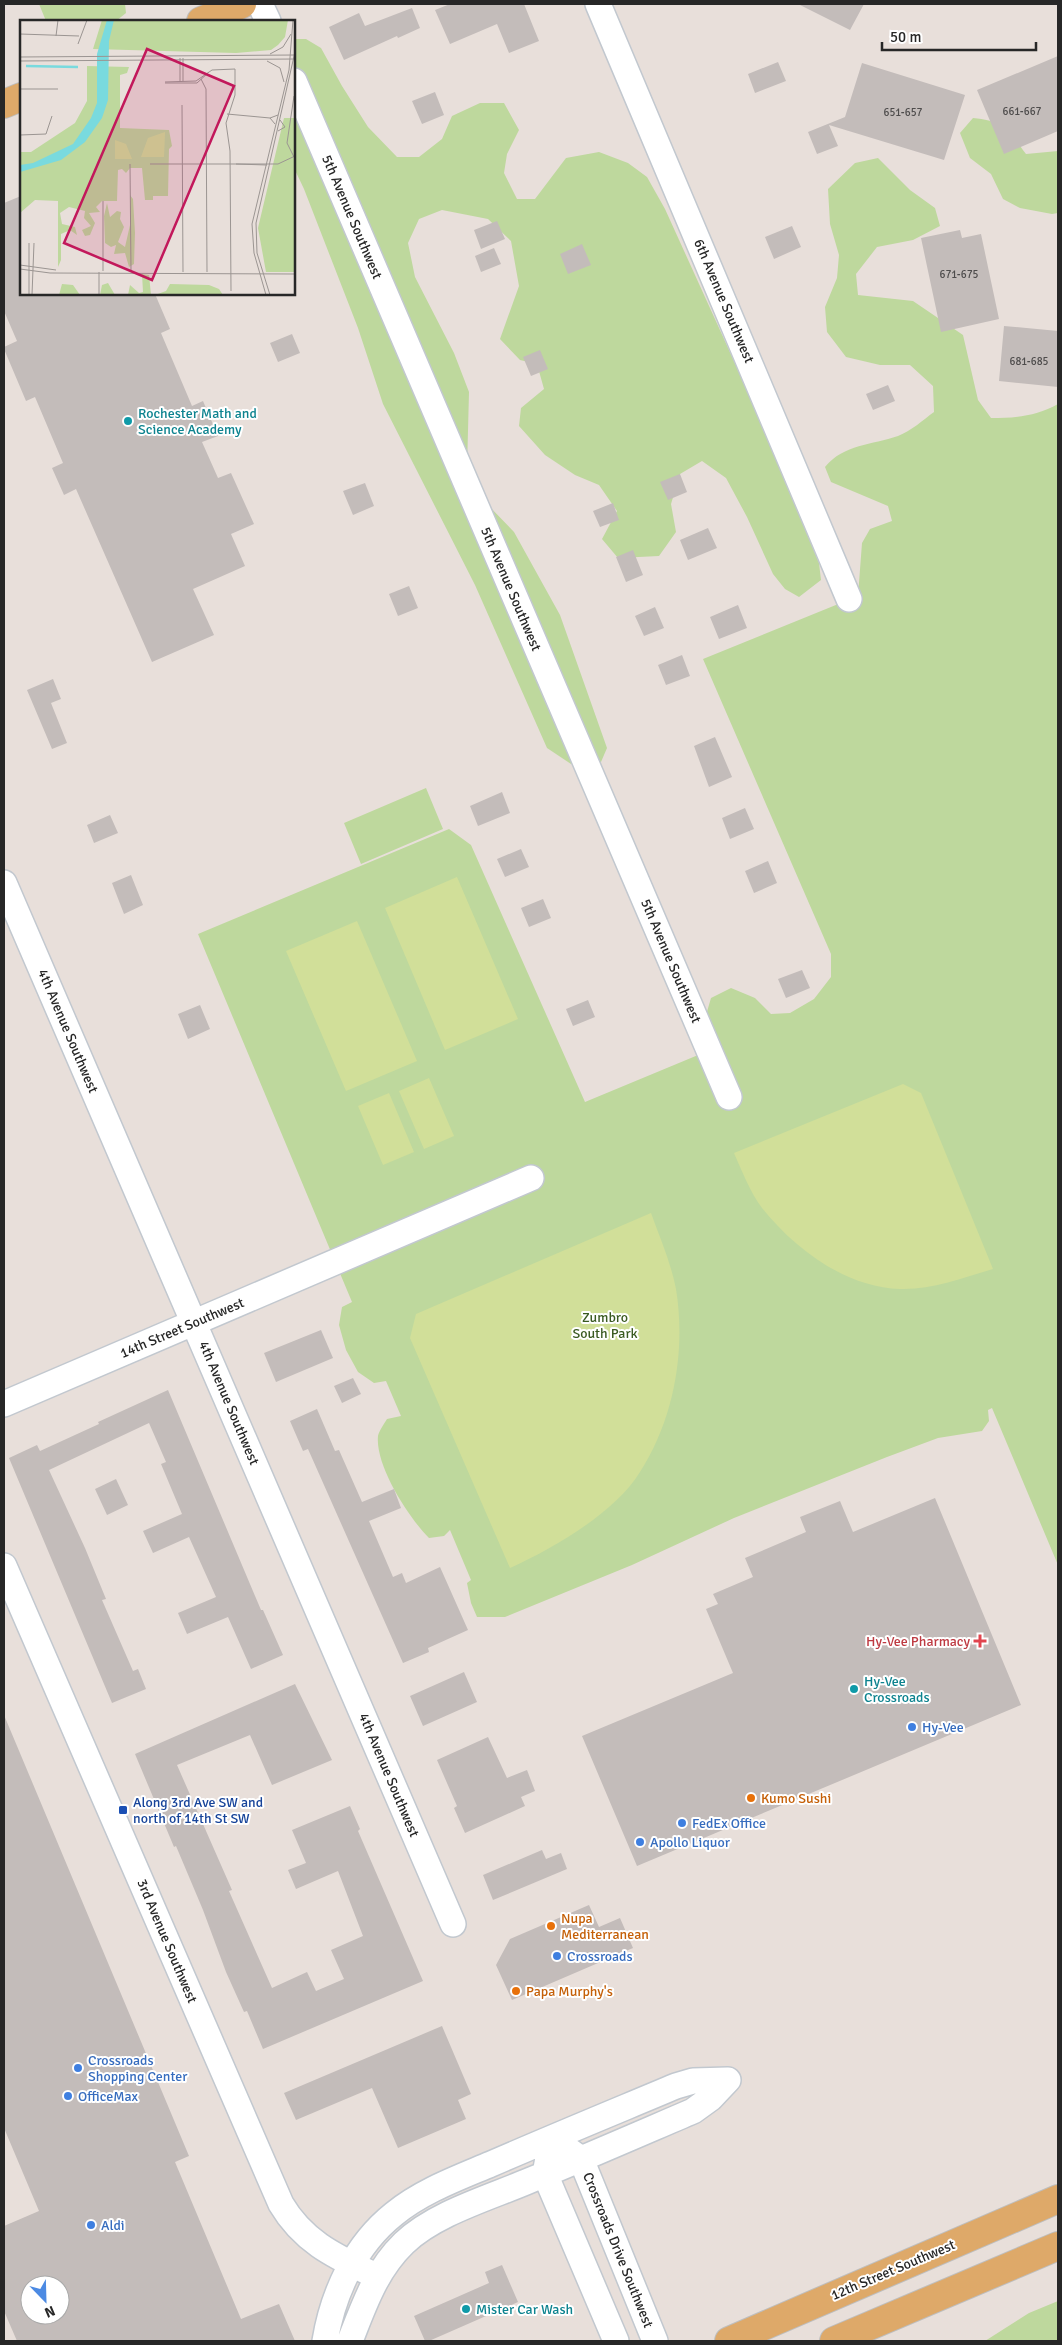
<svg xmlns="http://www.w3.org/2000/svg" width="1062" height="2345" font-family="Signika,sans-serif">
  <rect width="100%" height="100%" fill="#e8dfda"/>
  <!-- green -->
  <path fill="#bed89d" d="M39,4H125L126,13L116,21H46Z
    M294,39H306L321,48L342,86L368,127L397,157H419L442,139L452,116L480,103H504L519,130L507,154L504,173L517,199H535L566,158L599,152L628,163L647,177L665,209L774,449L819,563L821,580L799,597L785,589L773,574L747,517L726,478L702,461L680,474L671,504L676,532L659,556L618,558L602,539L617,511L599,485L575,475L545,455L519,426L521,408L544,389L537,364L520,360L500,339L519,286L511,241L488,219L442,210L419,219L408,243L415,277L454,353L469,392L467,469L487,504L514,532L560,615L607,748L598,769L571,764L547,748L475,585L383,404L358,328L304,189L294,168Z
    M973,118C1002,120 1009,132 1026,154L1058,151V213L1052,214L1020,208L1003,199L991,174L970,158L960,133Z
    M878,158L910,190L935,208L940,226L913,240L877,247L856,274L858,295L913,301L963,335L978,400L991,418C1016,418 1037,416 1058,404V1565L992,1408L988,1410L989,1421L982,1431L938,1438L887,1457L734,1518L632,1565L505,1617H477L471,1603L467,1583L471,1580L450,1530L444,1536L429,1538C409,1518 375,1466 378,1436C379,1431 384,1424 387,1419L401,1416L386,1381L374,1383L358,1372L346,1350L339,1325L342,1307L352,1302L198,934L449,829L471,845L585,1102L715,1048L704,1022L711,998L731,988L755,998L771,1014L790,1013L814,999L831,977V954L703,659L858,596L862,543L870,529L892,521L888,506L831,482L825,467C844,444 872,445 898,436C911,431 923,420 934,412L933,386L910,365H880L846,357L827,332L825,307L837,278L839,255L830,224L828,189L855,163Z
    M426,788L443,829L361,864L344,823Z
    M1058,2301V2341H985L1029,2313Z"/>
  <!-- pitch -->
  <path fill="#d1df99" d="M457,877L518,1019L445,1050L385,908Z
    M357,921L417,1061L346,1091L286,951Z
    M429,1078L454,1136L424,1149L399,1091Z
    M903,1084L921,1093L993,1269C962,1278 932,1290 900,1289C845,1287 795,1249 762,1208C750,1192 742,1171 734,1153Z
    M389,1093L414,1152L383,1165L358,1106Z
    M651,1213C660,1238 671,1263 676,1289C686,1351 674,1419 640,1472C615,1513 552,1549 510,1568L410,1338L416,1314Z"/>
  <!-- building -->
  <path fill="#c3bcba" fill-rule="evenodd" d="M450,4H524L539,41L509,53L497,24L450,44L435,10Z
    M798,4H864L850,30Z
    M412,8L420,28L398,38L397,36L344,60L329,27L359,13L365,26Z
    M1058,56V131L1004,154L977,90Z
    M778,62L786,81L755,93L748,74Z
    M862,63L965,95L944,160L829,125L838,146L817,154L808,132L845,117Z
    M435,92L444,115L422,124L412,101Z
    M21,196V294H155L170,329L161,333L192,406L203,401L218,436L202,442L218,478L231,473L254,524L231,534L245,566L193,589L214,635L152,662L76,489L64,495L52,468L63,463L35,397L26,401L4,349V347L17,341L4,311V203Z
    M497,221L505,239L481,249L474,230Z
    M792,226L801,247L774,259L765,237Z
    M960,230L962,238L981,234L999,319L941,332L921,238Z
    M582,244L591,265L568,274L560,254Z
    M494,248L501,264L481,272L475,256Z
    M1004,326L1058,331V387L999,381Z
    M292,334L300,353L278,362L270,343Z
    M540,350L548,369L531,376L523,357Z
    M888,385L895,401L873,410L866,394Z
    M680,474L687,492L668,500L660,482Z
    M365,483L374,506L353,515L343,491Z
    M613,503L619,520L600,527L593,511Z
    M708,528L717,548L688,560L680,540Z
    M633,550L643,575L626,582L616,557Z
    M409,586L418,608L398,616L389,594Z
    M738,605L747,628L719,639L710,617Z
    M655,607L664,628L644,636L635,616Z
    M682,655L690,676L666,685L658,665Z
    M53,679L61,699L51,703L67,743L52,749L27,690Z
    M715,737L732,777L709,787L694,746Z
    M502,792L510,813L478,826L470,806Z
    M745,808L754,829L730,839L722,818Z
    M110,815L118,833L94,843L87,825Z
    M521,849L529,867L505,877L497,859Z
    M768,861L777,883L754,893L745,871Z
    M131,875L143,905L124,914L112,883Z
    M543,899L551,918L529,927L521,908Z
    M802,970L810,988L786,998L778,979Z
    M588,1000L595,1017L573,1026L566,1009Z
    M200,1005L210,1029L188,1039L178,1014Z
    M321,1330L333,1358L276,1382L264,1353Z
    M353,1378L361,1394L342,1403L334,1386Z
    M168,1390L261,1610H263L283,1655L251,1669L228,1617L187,1634L178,1613L216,1597L189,1537L153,1553L143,1531L182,1514L161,1464L166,1462L149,1423L49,1470L85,1548L106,1599L102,1600L133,1671L138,1669L146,1689L112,1703L9,1458L37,1445L40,1451L99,1424L98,1422Z
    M317,1409L335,1451L339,1450L362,1502L394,1489L401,1508L369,1521L393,1577L402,1573L406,1583L440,1567L468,1630L428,1648L429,1652L403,1663L308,1449L303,1451L290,1421Z
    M116,1479L128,1505L107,1515L95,1489Z
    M935,1498L1021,1705L637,1866L582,1736L733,1673L706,1609L718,1604L713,1594L753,1577L745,1558L806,1532L800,1517L840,1501L853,1532Z
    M464,1672L477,1702L423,1726L410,1696Z
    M295,1684L332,1760L272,1785L250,1735L177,1765L232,1890L229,1891L272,1988L307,1972L316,1991L344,1979L331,1950L363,1936L338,1871L296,1889L288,1870L306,1863L292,1830L350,1806L360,1829L358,1831L423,1981L263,2049L247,2011L244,2012L226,1972L203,1910L176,1846L174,1847L135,1754Z
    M4,1715L189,2156L175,2162L241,2319L279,2304L295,2341H17L4,2311V2226L39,2211L4,2128ZM30,2285H60V2315H30Z
    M488,1737L507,1778L527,1770L535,1791L521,1797L525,1806L465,1833L454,1808L457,1806L437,1760Z
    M542,1850L546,1859L561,1853L567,1869L493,1900L483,1875Z
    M589,1905L599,1927L620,1918L633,1948L512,2000L496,1965L510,1939Z
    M442,2026L471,2094L458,2100L466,2119L398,2148L372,2088L296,2120L284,2093Z
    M502,2265L518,2302L429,2341H425L414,2316L489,2283L485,2272Z"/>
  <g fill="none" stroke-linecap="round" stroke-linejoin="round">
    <defs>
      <path id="minor" d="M260,4L268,21
        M598,4L849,599
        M294,81L729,1097
        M4,883L453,1924
        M4,1404L531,1178
        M4,1566L281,2204C304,2243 337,2257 376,2276
        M567,2149L581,2159L655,2341
        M548,2158L545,2174L616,2341
        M325,2341C333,2293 355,2245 394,2214C422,2191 458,2178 491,2164C553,2137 614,2112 676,2086L693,2081L728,2080
        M350,2341C364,2305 376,2270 404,2243C434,2214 488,2198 526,2182C582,2159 637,2135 693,2111L711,2098L728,2080"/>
      <path id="major" d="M201,21L242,4
        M4,104L21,97
        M729,2341L1058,2199
        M834,2341L1058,2246"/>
    </defs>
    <!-- minor casing -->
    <use href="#minor" stroke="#c2c8cf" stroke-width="28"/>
    <!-- major casing -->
    <use href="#major" stroke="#bebebe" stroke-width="30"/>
    <!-- minor -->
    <use href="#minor" stroke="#fff" stroke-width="25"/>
    <!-- major -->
    <use href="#major" stroke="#dea969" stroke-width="28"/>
  </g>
  <!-- markers -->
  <g fill="#0f9aa8" stroke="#fff" stroke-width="2">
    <circle cx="128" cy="421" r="5"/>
    <circle cx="854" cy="1689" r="5"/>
    <circle cx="466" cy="2309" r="5"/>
  </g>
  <path fill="#e0444e" stroke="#fff" stroke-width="2" d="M977.5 1633.5h5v5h5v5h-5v5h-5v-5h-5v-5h5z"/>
  <g fill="#3f7fe0" stroke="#fff" stroke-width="2">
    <circle cx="912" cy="1727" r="5"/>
    <circle cx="682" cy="1823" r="5"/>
    <circle cx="640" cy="1842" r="5"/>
    <circle cx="557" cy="1956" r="5"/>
    <circle cx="78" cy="2068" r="5"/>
    <circle cx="68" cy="2096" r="5"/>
    <circle cx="91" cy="2225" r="5"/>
  </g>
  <g fill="#e8710a" stroke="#fff" stroke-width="2">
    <circle cx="751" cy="1798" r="5"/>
    <circle cx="551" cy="1926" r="5"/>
    <circle cx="516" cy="1991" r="5"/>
  </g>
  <rect fill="#1a4fb4" stroke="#fff" stroke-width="2" x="118" y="1805" width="10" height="10" rx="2.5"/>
  <g text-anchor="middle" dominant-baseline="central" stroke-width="4" stroke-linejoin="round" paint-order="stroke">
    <!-- number labels -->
    <g font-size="11" fill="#4e4c4c">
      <text x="1022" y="111">661-667</text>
      <text x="903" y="112">651-657</text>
      <text x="959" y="274">671-675</text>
      <text x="1029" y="361">681-685</text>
    </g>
    <!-- street labels -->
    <g font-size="14" fill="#272727" stroke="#fff">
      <text transform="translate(352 217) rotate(67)">5th Avenue Southwest</text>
      <text transform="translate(724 301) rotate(67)">6th Avenue Southwest</text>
      <text transform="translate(511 589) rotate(67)">5th Avenue Southwest</text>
      <text transform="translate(671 961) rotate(67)">5th Avenue Southwest</text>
      <text transform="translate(68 1031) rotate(67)">4th Avenue Southwest</text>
      <text transform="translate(182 1328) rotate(-23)">14th Street Southwest</text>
      <text transform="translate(229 1403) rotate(67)">4th Avenue Southwest</text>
      <text transform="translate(389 1775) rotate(67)">4th Avenue Southwest</text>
      <text transform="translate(167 1941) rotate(67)">3rd Avenue Southwest</text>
      <text transform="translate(618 2250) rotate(68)">Crossroads Drive Southwest</text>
      <text transform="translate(893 2270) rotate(-23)">12th Street Southwest</text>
    </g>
    <!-- culture labels -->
    <g font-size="14" fill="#0d838f" stroke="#fff" text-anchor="start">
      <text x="138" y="413">Rochester Math and<tspan x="138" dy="16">Science Academy</tspan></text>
      <text x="864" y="1681">Hy-Vee<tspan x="864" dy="16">Crossroads</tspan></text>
      <text x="476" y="2309">Mister Car Wash</text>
    </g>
    <!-- park labels -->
    <g font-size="14" fill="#3a5a21" stroke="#fff">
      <text x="605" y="1317">Zumbro<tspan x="605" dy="16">South Park</tspan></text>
    </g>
    <!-- health labels -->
    <g font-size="14" fill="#be3a42" stroke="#fff" text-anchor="end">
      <text x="970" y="1641">Hy-Vee Pharmacy</text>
    </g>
    <!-- shop labels -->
    <g font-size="14" fill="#366cbe" stroke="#fff" text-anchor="start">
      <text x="922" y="1727">Hy-Vee</text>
      <text x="692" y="1823">FedEx Office</text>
      <text x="650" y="1842">Apollo Liquor</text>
      <text x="567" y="1956">Crossroads</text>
      <text x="88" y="2060">Crossroads<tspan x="88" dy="16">Shopping Center</tspan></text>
      <text x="78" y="2096">OfficeMax</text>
      <text x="101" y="2225">Aldi</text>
    </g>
    <!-- food labels -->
    <g font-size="14" fill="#c56008" stroke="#fff" text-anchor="start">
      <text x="761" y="1798">Kumo Sushi</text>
      <text x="561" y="1918">Nupa<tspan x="561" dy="16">Mediterranean</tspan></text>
      <text x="526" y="1991">Papa Murphy's</text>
    </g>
    <!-- transit labels -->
    <g font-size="14" fill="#164399" stroke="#fff" text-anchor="start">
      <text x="133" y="1802">Along 3rd Ave SW and<tspan x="133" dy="16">north of 14th St SW</tspan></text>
    </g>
  </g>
  <!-- overview -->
  <g transform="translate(20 20)">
    <rect width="275" height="275" fill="#e8dfda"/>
    <path d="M82,0H268L265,17L258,25L251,30L216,33L73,29ZM67,46L109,47L107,53L100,55V108L149,110L152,126L149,129L148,176H133V180H125L122,148H110L106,153L102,149L98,150L97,181H82L76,187L80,192L69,193L75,203L70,215L65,216L62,210L71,206L64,198L65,191L49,187L40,193L42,204L55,207L57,215L50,210L41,214V240L38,247V181L15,180L0,193V132H11L55,103L67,81ZM264,98H275V252H246L238,208ZM110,175L113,179L115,213L114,244L109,247L105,233L94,234L96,225L91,227L85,223L84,196L87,183L90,197L97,191L101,192L100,199L104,207L98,222L105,227L110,205ZM122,254L129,255L131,275H108L110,265L119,273L123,272ZM88,263L95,275H80L82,265ZM42,264L53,265L60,275H39ZM150,264L189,265L199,269L203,275H135L146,271Z" fill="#bed89d"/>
    <path d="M145,112L144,137H121L128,118ZM95,120L106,124L112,139H95Z" fill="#d1df99"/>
    <path d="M87,0H94L89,21L88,80L82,98L65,122L41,140L0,152V145L13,143L53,124L71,98L77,83V34Z" fill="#79dade"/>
    <path fill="none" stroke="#79dade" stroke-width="2.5" d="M6,46L58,47"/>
    <path fill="none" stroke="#9b9592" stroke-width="1" d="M0,14L59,16M36,16L38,0M58,24L67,0M250,34L263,27L271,14M0,37L275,35M163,38V61M0,41L275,39M247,41L260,48L264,62M181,59L186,69L187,252M160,61V38M145,62L176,61L192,50L215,49V75L206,103L210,131L211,271M145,63H177L189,52M0,69H38M274,76L267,123L274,137M162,85L163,252M207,94L250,98M255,104L250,98L258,95M258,111L265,107L260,100M0,115L26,114L32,96M0,127V50M110,144L111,251M130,144H258L275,136M216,144L247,145M9,223V275M0,245L36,250M0,249L30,253L275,254M83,251V181M79,252V275M12,275L14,223M246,275L234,233L232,204L269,50L273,0M250,275L237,233L236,203L275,32"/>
    <path fill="#c2185b" fill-opacity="0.15" stroke="#c2185b" stroke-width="2.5" d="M127,29L214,66L132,260L44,223Z"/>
    <rect width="275" height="275" fill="none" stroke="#272727" stroke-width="2.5"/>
  </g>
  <!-- border -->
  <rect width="1062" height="2345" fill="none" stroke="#272727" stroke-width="10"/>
  <!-- north arrow -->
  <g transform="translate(45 2300) rotate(157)"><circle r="24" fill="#ffffff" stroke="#a9a9a9"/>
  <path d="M0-4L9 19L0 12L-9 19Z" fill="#4c8ae3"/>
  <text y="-8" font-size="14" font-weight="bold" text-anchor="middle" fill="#272727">N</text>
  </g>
  <!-- scale -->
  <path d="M882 42v8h154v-8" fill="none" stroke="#272727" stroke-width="2.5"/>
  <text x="890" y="42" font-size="15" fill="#272727" stroke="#ffffff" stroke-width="4" paint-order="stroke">50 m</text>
</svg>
